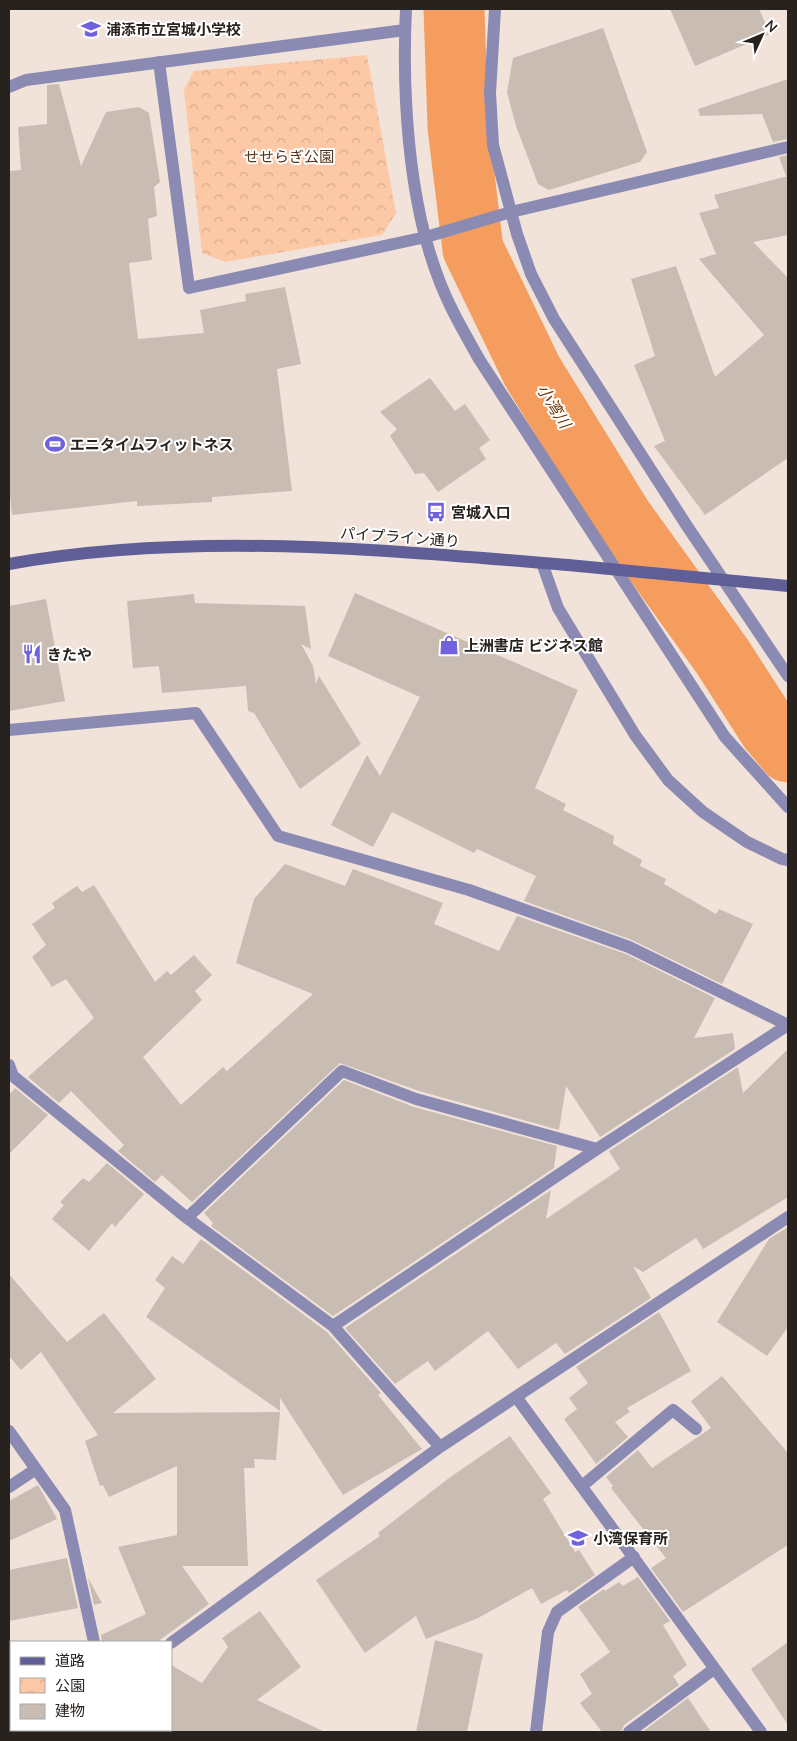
<svg xmlns="http://www.w3.org/2000/svg" width="797" height="1741" font-family="Mulish,'Noto Sans JP',sans-serif">
  <defs>
    <pattern id="park-crowns" width="20" height="18" patternUnits="userSpaceOnUse" patternTransform="scale(1.25)"><rect width="20" height="18" fill="#fcc8a6"/><path d="M2 6a3 3 0 1 1 6 0M12 15a3 3 0 1 1 6 0" fill="none" stroke="#d8ac8e"/></pattern>
  </defs>
  <rect width="100%" height="100%" fill="#f1e3da"/>
  <!-- park -->
  <path fill="url(#park-crowns)" d="M367,55L396,213L382,235L225,262L202,253L184,89L194,71Z"/>
  <g fill="none" stroke-linecap="round" stroke-linejoin="round">
    <!-- river -->
    <path stroke="#f49d5f" stroke-width="61" d="M454,9L458,127L473,249L532,371L622,517L722,656L769,729L788,752"/>
  </g>
  <!-- building -->
  <path fill="#c9bcb3" d="M670,9H759L770,34L695,66Z
    M603,28L647,152L640,162L549,190L538,184L516,126L507,92L513,58Z
    M788,79V139L773,142L762,114L700,116L698,109Z
    M59,84L81,166L106,112L139,107L149,113L160,182L154,187L157,216L148,219L152,260L129,263L138,339L204,333L200,310L246,301L245,294L285,287L301,364L277,369L292,491L212,497V502L137,506V501L12,515L9,487V171L21,170L18,127L47,124V85Z
    M788,155V176H786L779,157Z
    M788,176V235L753,242L788,278V458L705,515L654,446L665,441L634,365L655,356L631,279L676,266L715,377L764,335L699,259L716,254L699,213L719,208L714,195Z
    M430,378L455,411L465,404L490,440L479,448L486,459L438,492L424,473L415,474L390,436L397,429L380,412Z
    M355,593L578,690L535,788L566,804L563,810L614,836L613,844L642,860L640,866L666,879L664,884L716,914L719,909L753,924L722,984L632,940L524,901L536,876L477,849L474,853L392,812L373,847L331,825L367,755L380,776L420,697L328,656Z
    M194,594L195,603L305,606L311,649L301,644L313,666L316,684L319,676L361,744L300,789L254,713L248,711L246,686L162,693L159,666L133,668L127,601Z
    M46,599L65,701L9,711V606Z
    M285,864L345,886L353,869L443,903L434,924L499,951L517,916L626,954L715,998L694,1038L733,1033L735,1049L600,1137L566,1086L559,1130L419,1091L340,1063L192,1202L162,1175L155,1182L118,1151L124,1145L71,1091L59,1103L28,1077L94,1018L66,979L52,987L32,957L46,945L32,924L55,908L52,903L77,886L82,892L94,885L155,982L167,971L171,975L194,955L212,975L195,991L202,1000L143,1057L181,1105L223,1067L227,1071L313,994L236,963L254,899Z
    M788,1049V1197L703,1249L696,1238L643,1272L633,1266L651,1298L565,1354L556,1343L518,1369L488,1331L435,1371L428,1361L395,1384L345,1328L551,1190L546,1219L620,1169L609,1151L738,1067L743,1093Z
    M344,1080L414,1107L557,1146L554,1168L333,1316L211,1226L213,1223L204,1213Z
    M15,1088L48,1115L9,1154V1095Z
    M107,1163L144,1194L115,1227L112,1223L89,1251L52,1219L64,1205L60,1202L83,1178L89,1182Z
    M788,1227V1327L767,1356L717,1322L769,1239Z
    M201,1239L327,1332L381,1393L378,1395L422,1449L343,1495L280,1398V1411L146,1317L165,1288L155,1280L172,1256L183,1264Z
    M9,1274L67,1342L104,1313L156,1379L113,1413L280,1412L276,1460L254,1459L255,1468H244L248,1566H182L209,1604L157,1642H102L101,1635L146,1614L118,1547L177,1535V1466L109,1497L103,1485L100,1486L85,1441L98,1435L41,1352L21,1370L9,1356Z
    M659,1312L691,1371L627,1408L630,1412L615,1422L628,1437L596,1464L564,1419L577,1409L569,1398L588,1383L576,1367Z
    M722,1376L788,1453V1545L683,1612L651,1568L666,1558L611,1488L613,1486L606,1477L638,1450L652,1468L711,1428L691,1401Z
    M510,1436L551,1493L543,1499L575,1552L579,1550L595,1575L569,1593L567,1590L541,1604L532,1588L478,1618L426,1639L416,1616L365,1653L316,1580L380,1536L378,1533L449,1478Z
    M38,1485L57,1519L9,1541V1501Z
    M67,1558L78,1608L9,1621V1570Z
    M638,1577L670,1621L663,1625L687,1665L673,1676L679,1685L624,1725L621,1732H602L580,1703L592,1694L580,1674L610,1652L578,1607L604,1589L605,1591L619,1582L623,1586Z
    M88,1578L102,1603L94,1605Z
    M260,1611L301,1667L257,1700L325,1732H171V1665L202,1683L228,1647L222,1638Z
    M435,1640L483,1654L467,1732H416Z
    M788,1642V1725L751,1669Z
    M688,1698L711,1732H642Z"/>
  <g fill="none" stroke-linecap="round" stroke-linejoin="round">
    <!-- minor -->
    <path stroke="#8a8ab2" stroke-width="12" d="M406,9C402,91 408,199 438,277C448,305 464,332 479,359L725,737L788,807
      M495,9L490,93L493,145L517,234L531,274L554,319L687,526L788,676
      M159,62L189,288L426,237L511,212L788,147
      M9,87L26,80L405,30
      M542,563L558,608L635,735L668,780L703,812L747,842L782,859L788,860
      M9,730L196,713L278,836L469,890L629,947L788,1025
      M9,1065L13,1076L187,1218L333,1326L440,1447
      M187,1218L342,1071L416,1099L597,1149
      M333,1326L597,1149L788,1025
      M517,1398L761,1732
      M9,1431L65,1510L94,1642
      M582,1486L673,1410L696,1429
      M9,1487L36,1469
      M171,1643L440,1447L788,1217
      M90,1732L91,1730
      M536,1732L548,1632L557,1612L634,1557
      M629,1732L714,1669"/>
    <!-- secondary -->
    <path stroke="#605e96" stroke-width="12" d="M9,564C193,531 383,550 568,565
      M756,583L788,586"/>
    <!-- secondary-bridge -->
    <path stroke="#605e96" stroke-width="12" d="M568,565L756,583"/>
  </g>
  <!-- icons -->
  <defs>
    <symbol id="school-bare" viewBox="-9 -9 18 18"><path d="M0-5L7-2L0 1L-7-2ZM-4 1L0 2.5L4 1V4Q0 6-4 4Z" fill="#7061dc" stroke="#fff" stroke-width="2.5" paint-order="stroke"/></symbol>
    <symbol id="stadium-bare" viewBox="-9 -9 18 18"><path d="M0-5a6.5 5 0 1 0 0 10a6.5 5 0 1 0 0-10ZM-3.5-1.8h7v3.6h-7Z" fill="#7061dc" stroke="#fff" stroke-width="2.5" paint-order="stroke"/></symbol>
    <symbol id="bus-bare" viewBox="-9 -9 18 18"><path d="M-5-6H5V4H4V6H2V4H-2V6H-4V4H-5ZM-3.5-4V0h7V-4ZM-3.5 1.2v1.5H-2V1.2ZM2 1.2v1.5H3.5V1.2Z" fill="#7061dc" stroke="#fff" stroke-width="2.5" paint-order="stroke"/></symbol>
    <symbol id="shop-bare" viewBox="-9 -9 18 18"><path d="M-5-2.5h2.3a2.7 3.5 0 0 1 5.4 0H5L5.5 6h-11ZM-1.5-2.5h3a1.5 2.3 0 0 0-3 0Z" fill="#7061dc" stroke="#fff" stroke-width="2.5" paint-order="stroke"/></symbol>
    <symbol id="restaurant-bare" viewBox="-9 -9 18 18"><path d="M-5-6h1v4h1v-4h1v4h1v-4h1v5L-1.5 .5V6h-2V.5L-5-1ZM5-6V6H3V1.5H1.5Q1.5-4 5-6Z" fill="#7061dc" stroke="#fff" stroke-width="2.5" paint-order="stroke"/></symbol>
  </defs>
  <g fill-rule="evenodd">
    <use href="#school-bare" x="77" y="15" width="28" height="28"/>
    <use href="#stadium-bare" x="41" y="430" width="28" height="28"/>
    <use href="#bus-bare" x="422" y="498" width="28" height="28"/>
    <use href="#shop-bare" x="435" y="631" width="28" height="28"/>
    <use href="#restaurant-bare" x="18" y="640" width="28" height="28"/>
    <use href="#school-bare" x="564" y="1524" width="28" height="28"/>
  </g>
  <g text-anchor="middle" dominant-baseline="central" stroke-width="4" stroke-linejoin="round" paint-order="stroke">
    <!-- poi labels -->
    <g font-size="15" font-weight="bold" fill="#27221e" stroke="#fff" text-anchor="start">
      <text x="106" y="29">浦添市立宮城小学校</text>
      <text x="70" y="444">エニタイムフィットネス</text>
      <text x="451" y="512">宮城入口</text>
      <text x="464" y="645">上洲書店 ビジネス館</text>
      <text x="47" y="654">きたや</text>
      <text x="593" y="1538">小湾保育所</text>
    </g>
    <!-- park labels -->
    <g font-size="15" fill="#553218" stroke="#fff">
      <text x="289" y="156">せせらぎ公園</text>
    </g>
    <!-- street labels -->
    <g font-size="15" fill="#27221e" stroke="#fff">
      <text transform="translate(400 537) rotate(4)">パイプライン通り</text>
    </g>
    <!-- water labels -->
    <g font-size="16" font-style="italic" fill="#6e3706" stroke="#fff">
      <text transform="translate(554 406) rotate(58)">小湾川</text>
    </g>
  </g>
  <!-- border -->
  <rect width="797" height="1741" fill="none" stroke="#27221e" stroke-width="20"/>
  <!-- legend -->
  <rect x="10" y="1641" width="162" height="90" fill="#ffffff" stroke="#a9a7a5"/>
  <rect x="20" y="1657" width="25" height="8" fill="#605e96" stroke="#a9a7a5"/>
  <text x="55" y="1666" font-size="15" fill="#27221e">道路</text>
  <rect x="20" y="1678" width="25" height="15" fill="url(#park-crowns)" stroke="#a9a7a5"/>
  <text x="55" y="1691" font-size="15" fill="#27221e">公園</text>
  <rect x="20" y="1704" width="25" height="15" fill="#c9bcb3" stroke="#a9a7a5"/>
  <text x="55" y="1716" font-size="15" fill="#27221e">建物</text>
  <!-- north arrow -->
  <g transform="translate(762 35) rotate(46)" stroke="#ffffff" stroke-width="4" paint-order="stroke">
  <path d="M0-4L9 19L0 12L-9 19Z" fill="#27221e"/>
  <text y="-8" font-size="14" font-weight="bold" text-anchor="middle" fill="#27221e">N</text>
  </g>
</svg>
